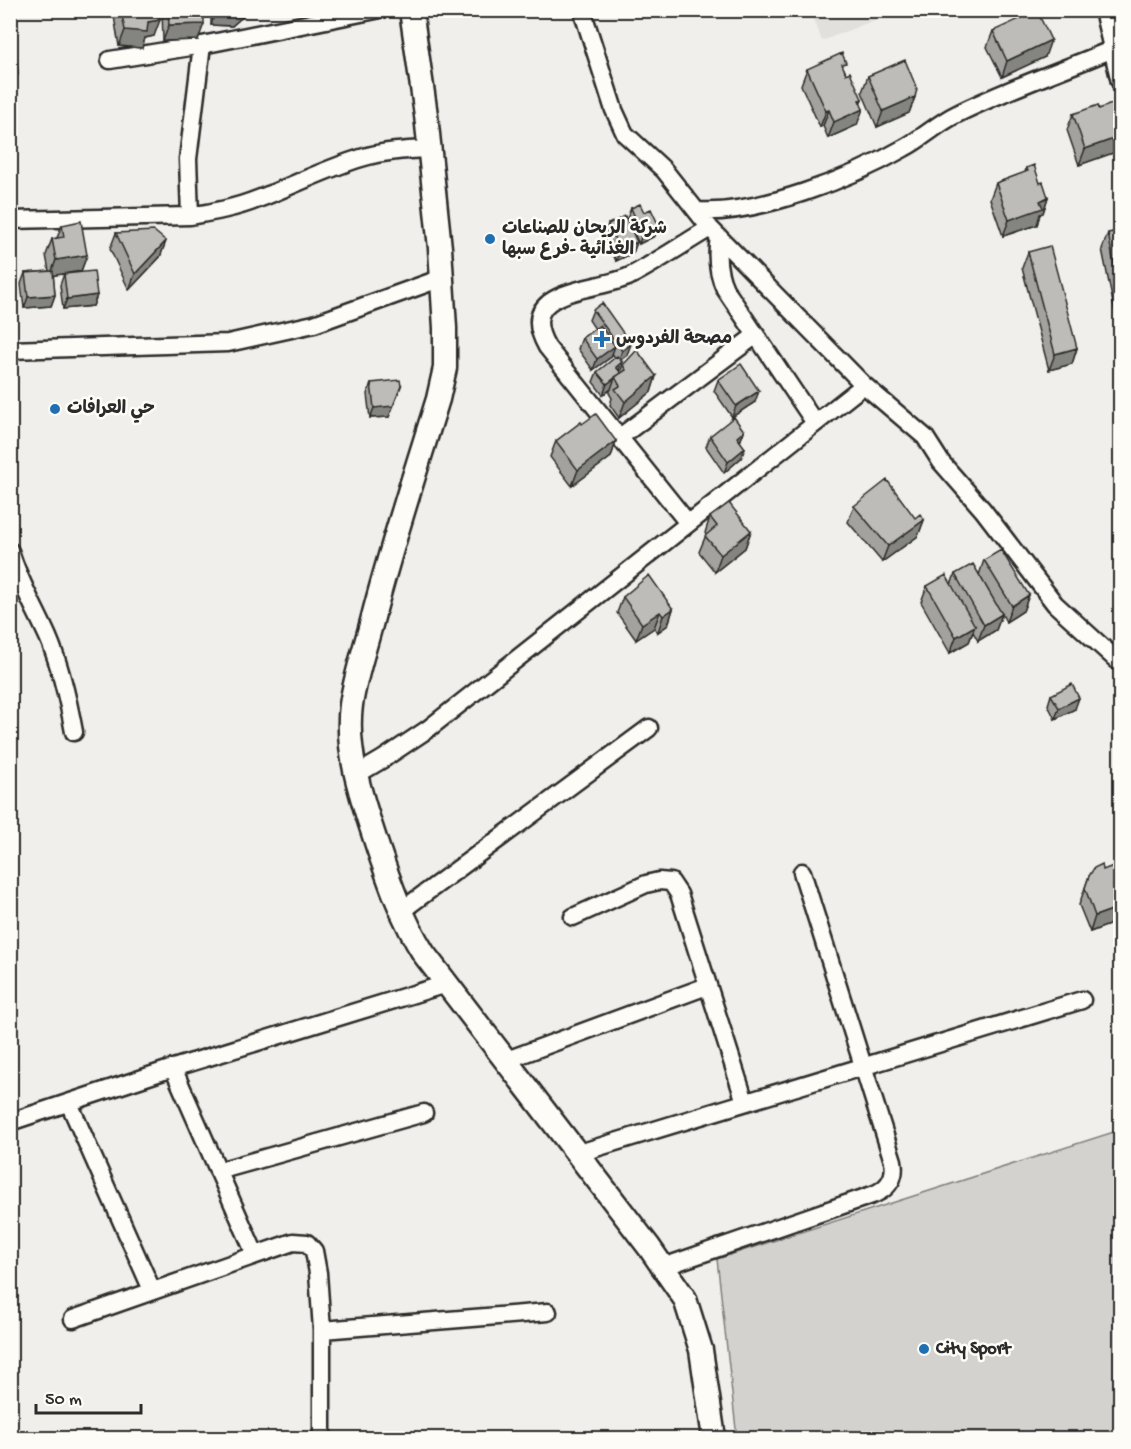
<svg xmlns="http://www.w3.org/2000/svg" width="1131" height="1449" font-family="'Gochi Hand','Playpen Sans Arabic',sans-serif">
  <rect width="100%" height="100%" fill="#f0efeb"/>
  <filter id="ink" filterUnits="userSpaceOnUse"><feTurbulence type="fractalNoise" baseFrequency=".0167" numOctaves="2"/><feDisplacementMap in="SourceGraphic" scale="12" xChannelSelector="R" yChannelSelector="G"/><feConvolveMatrix kernelMatrix="1 2 1 2 8 2 1 2 1" color-interpolation-filters="sRGB"/></filter>
  <g filter="url(#ink)">
    <!-- built -->
    <path fill="#e1e0dc" d="M811,11V10L897,11L822,41Z"/>
    <!-- green -->
    <path fill="#d3d2cf" stroke="#7f7e7d" stroke-width="1.5" d="M1120,1130V1438H737L717,1259Z"/>
    <g fill="none" stroke-linecap="round" stroke-linejoin="round">
      <defs>
        <path id="street" d="M582,10L614,110L625,134L664,170L710,228L864,385L925,437L941,462L983,510L1055,604L1120,663
          M1103,10L1120,82
          M110,60L202,45L376,10
          M698,211C758,215 852,178 904,148C923,138 938,123 957,114C1007,89 1061,71 1113,49
          M190,216L188,159L202,45
          M10,220L190,216C213,212 236,208 258,199C292,186 325,169 361,158C383,151 406,150 429,149
          M719,237C716,256 717,272 725,289L815,423
          M10,350L228,343L314,324L442,278
          M620,437L756,335
          M688,523L547,347C513,287 597,292 630,276C657,262 683,244 710,228
          M10,551C19,581 35,608 48,637C61,667 68,699 74,732
          M356,775L383,759L428,729L864,385
          M401,911L649,728
          M573,917L646,884L659,881L671,882L679,894L745,1102
          M504,1061L707,986
          M173,1068L255,1254
          M69,1103L152,1290
          M10,1122L173,1068L446,984
          M576,1154L1082,1000
          M218,1171L424,1113
          M663,1267L875,1194C890,1187 896,1176 893,1161L802,872
          M73,1319L293,1242L307,1243L314,1251L318,1273L322,1330V1438
          M322,1330L548,1312"/>
        <path id="secondary" d="M411,10L426,115L440,248L445,328V368L438,399C415,473 391,546 372,621C365,648 355,677 351,705C345,751 362,799 376,842C389,881 402,919 424,954L649,1247L685,1299L701,1350L714,1438"/>
      </defs>
      <!-- street casing -->
      <use href="#street" stroke="#2b2b2b" stroke-width="21"/>
      <!-- secondary casing -->
      <use href="#secondary" stroke="#2b2b2b" stroke-width="27"/>
      <!-- street -->
      <use href="#street" stroke="#fdfcf7" stroke-width="16"/>
      <!-- secondary -->
      <use href="#secondary" stroke="#fdfcf7" stroke-width="22"/>
    </g>
    <!-- wall -->
    <path fill="#a3a29e" stroke="#2b2b2b" stroke-width="1.5" d="M113,10H158L154,36L145,38L142,48L119,46Z
      M162,10H204L198,40L163,41Z
      M211,10H250L232,26L211,25Z
      M993,31L1045,57L1002,77L987,47Z
      M807,69H844L860,104L857,125L828,138L823,126L820,127L801,85Z
      M868,76L915,97L909,113L877,127L862,92Z
      M1073,114L1113,153L1079,165L1067,130Z
      M1026,168L1040,183L1048,197L1043,213L1040,214L1037,225L1003,236L990,199L996,183L1025,173Z
      M631,208L644,212L659,226L655,236L639,244L627,219Z
      M608,224L637,242L633,253L616,261L604,235Z
      M62,225L87,255L81,271L53,275L55,295L51,306L24,308L21,284L25,273L49,271L46,255L52,239L57,238Z
      M1120,231V337L1102,249L1108,233Z
      M116,233L166,241L160,257L129,290L110,249Z
      M1028,252L1077,348L1072,364L1049,370L1022,268Z
      M64,274L97,295L93,306L63,309L60,285Z
      M593,310L627,355L620,360L619,371L620,372L623,365L656,376L651,392L619,418L610,405L612,398L609,393L611,389L603,395L593,382L597,372L615,358L612,353L611,357L593,370L578,349L582,338L595,329L589,320Z
      M718,380L755,402L732,417L714,391Z
      M371,383L397,397L389,417L370,418L367,394Z
      M582,424L616,441L611,457L572,486L550,457L556,441Z
      M744,431L740,442L745,448L741,458L724,473L706,447L710,436Z
      M854,506L915,518L924,520L918,536L882,562L848,522Z
      M710,517L751,531L745,548L715,572L699,552L706,535L705,533Z
      M984,560L1029,595L1023,611L1006,622L1002,614L996,630L978,641L973,632L969,642L950,653L921,602L927,586L951,585L955,574L979,575Z
      M623,597L673,609L668,625L658,632L654,628L636,640L617,613Z
      M1051,695L1075,709L1055,719L1048,705Z
      M1103,870L1120,898V912L1117,922L1090,932L1079,905L1089,876Z"/>
    <!-- shaded-wall -->
    <path fill="#848481" stroke="#2b2b2b" stroke-width="1.5" d="M216,10H250L232,26L211,25Z
      M160,20L154,36L145,38L142,48L119,46L125,30L148,22Z
      M204,24L198,40L163,41L169,25Z
      M1051,40L1045,57L1002,77L1007,61Z
      M10,74H18L12,91H10Z
      M915,97L909,113L877,127L883,111Z
      M862,99L858,111L863,109L857,125L828,138L834,122L859,100Z
      M829,110L823,126L820,127L826,111Z
      M1119,137L1113,153L1079,165L1085,149Z
      M1048,197L1043,213L1040,214L1037,225L1003,236L1009,220L1040,201Z
      M659,226L655,236L639,244L642,233Z
      M166,241L160,257L129,290L135,274Z
      M637,242L633,253L616,261L620,250Z
      M87,255L81,271L50,276L56,260Z
      M55,295L51,306L24,308L28,297Z
      M97,295L93,306L63,309L67,299Z
      M17,299L13,310H10V300Z
      M631,344L627,355L618,362L622,351Z
      M615,346L611,357L593,370L597,359Z
      M1077,348L1072,364L1049,370L1055,354Z
      M622,362L618,373L616,367Z
      M656,376L651,392L619,418L625,402Z
      M615,378L611,389L603,395L607,384Z
      M401,386L389,417L370,418L374,408Z
      M759,391L755,402L732,417L736,406Z
      M744,431L740,442L737,437Z
      M616,441L611,457L572,486L578,470Z
      M745,448L741,458L724,473L728,462Z
      M924,520L918,536L882,562L888,546Z
      M751,531L745,548L715,572L721,555Z
      M1029,595L1023,611L1006,622L1012,606Z
      M673,609L668,625L658,632L663,616Z
      M660,612L654,628L636,640L642,624Z
      M1002,614L996,630L978,641L984,625Z
      M975,626L969,642L950,653L956,637Z
      M1079,698L1075,709L1055,719L1059,708Z
      M1120,907V912L1117,922L1090,932L1095,916Z"/>
    <!-- building -->
    <path fill="#bdbcb8" stroke="#2b2b2b" stroke-width="1.5" d="M121,10H158L160,20L148,22L147,32L125,30Z
      M168,10H204V24L169,25Z
      M1037,11L1051,40L1007,61L993,31Z
      M10,42H15L18,74H10Z
      M842,53L846,63L842,64L846,74L850,72L862,99L859,100L863,109L834,122L829,110L826,111L807,69Z
      M905,60L917,89L915,97L883,111L868,76Z
      M1114,103L1120,119L1119,137L1085,149L1073,114L1098,105L1099,109Z
      M1034,165L1040,183L1043,182L1048,197L1040,201L1043,208L1009,220L996,183L1028,171L1026,168Z
      M640,204L644,212L651,209L659,226L642,233L631,208Z
      M625,216L637,242L620,250L608,224Z
      M81,221L87,255L56,260L52,239L64,237L62,225Z
      M154,231L166,241L135,274L116,233Z
      M1120,231V296L1108,233Z
      M1050,246L1077,348L1055,354L1028,252Z
      M53,271L55,295L28,297L25,273Z
      M94,271L97,295L67,299L64,274Z
      M10,277H15L17,299L10,300Z
      M602,303L631,344L622,351L593,310Z
      M600,325L615,346L597,359L582,338Z
      M637,350L656,376L625,402L615,389L620,386L615,377L626,370L623,365Z
      M617,356L622,362L616,367L621,373L607,384L597,372Z
      M741,364L759,391L736,406L718,380Z
      M400,380L401,386L393,406L374,408L371,383Z
      M596,414L616,441L578,470L556,441L581,422L582,424Z
      M734,417L744,431L737,437L745,448L728,462L710,436Z
      M887,480L915,518L920,514L924,520L888,546L854,506Z
      M729,503L751,531L721,555L705,536L717,526L710,517Z
      M1001,550L1029,595L1012,606L984,560Z
      M973,564L1002,614L984,625L955,574Z
      M649,575L673,609L663,616L660,612L642,624L623,597Z
      M946,575L975,626L956,637L927,586Z
      M1072,684L1079,698L1059,708L1051,695Z
      M1102,864L1103,870L1113,866L1120,884V891L1118,892L1120,899V907L1095,916L1085,888L1089,876L1094,868Z"/>
  </g>
  <!-- markers -->
  <g fill="#1f6fb2" stroke="#fdfcf7" stroke-width="2">
    <circle cx="490" cy="239" r="6"/>
    <path d="M599 330h6v6h6v6h-6v6h-6v-6h-6v-6h6z"/>
    <circle cx="55" cy="409" r="6"/>
    <circle cx="924" cy="1349" r="6"/>
  </g>
  <g text-anchor="middle" dominant-baseline="central" stroke-width="5" stroke-linejoin="round" paint-order="stroke">
    <!-- poi labels -->
    <g font-size="18" font-weight="bold" fill="#2b2b2b" stroke="#fdfcf7" text-anchor="start">
      <text x="502" y="229">شركة الريحان للصناعات<tspan x="502" dy="21">الغذائية -فرع سبها</tspan></text>
      <text x="616" y="339">مصحة الفردوس</text>
      <text x="67" y="409">حي العرافات</text>
      <text x="936" y="1349">City Sport</text>
    </g>
  </g>
  <!-- margin -->
  <rect width="1131" height="1449" fill="none" stroke="#fdfcf7" stroke-width="36"/>
  <rect x="18" y="18" width="1095" height="1413" fill="none" stroke="#2b2b2b" stroke-width="2" filter="url(#ink)"/>
  <!-- scale -->
  <path d="M36 1404v9h105v-9" fill="none" stroke="#2b2b2b" stroke-width="3"/>
  <text x="45" y="1404" font-size="18" fill="#2b2b2b" stroke="#fdfcf7" stroke-width="4.5" paint-order="stroke">50 m</text>
</svg>
